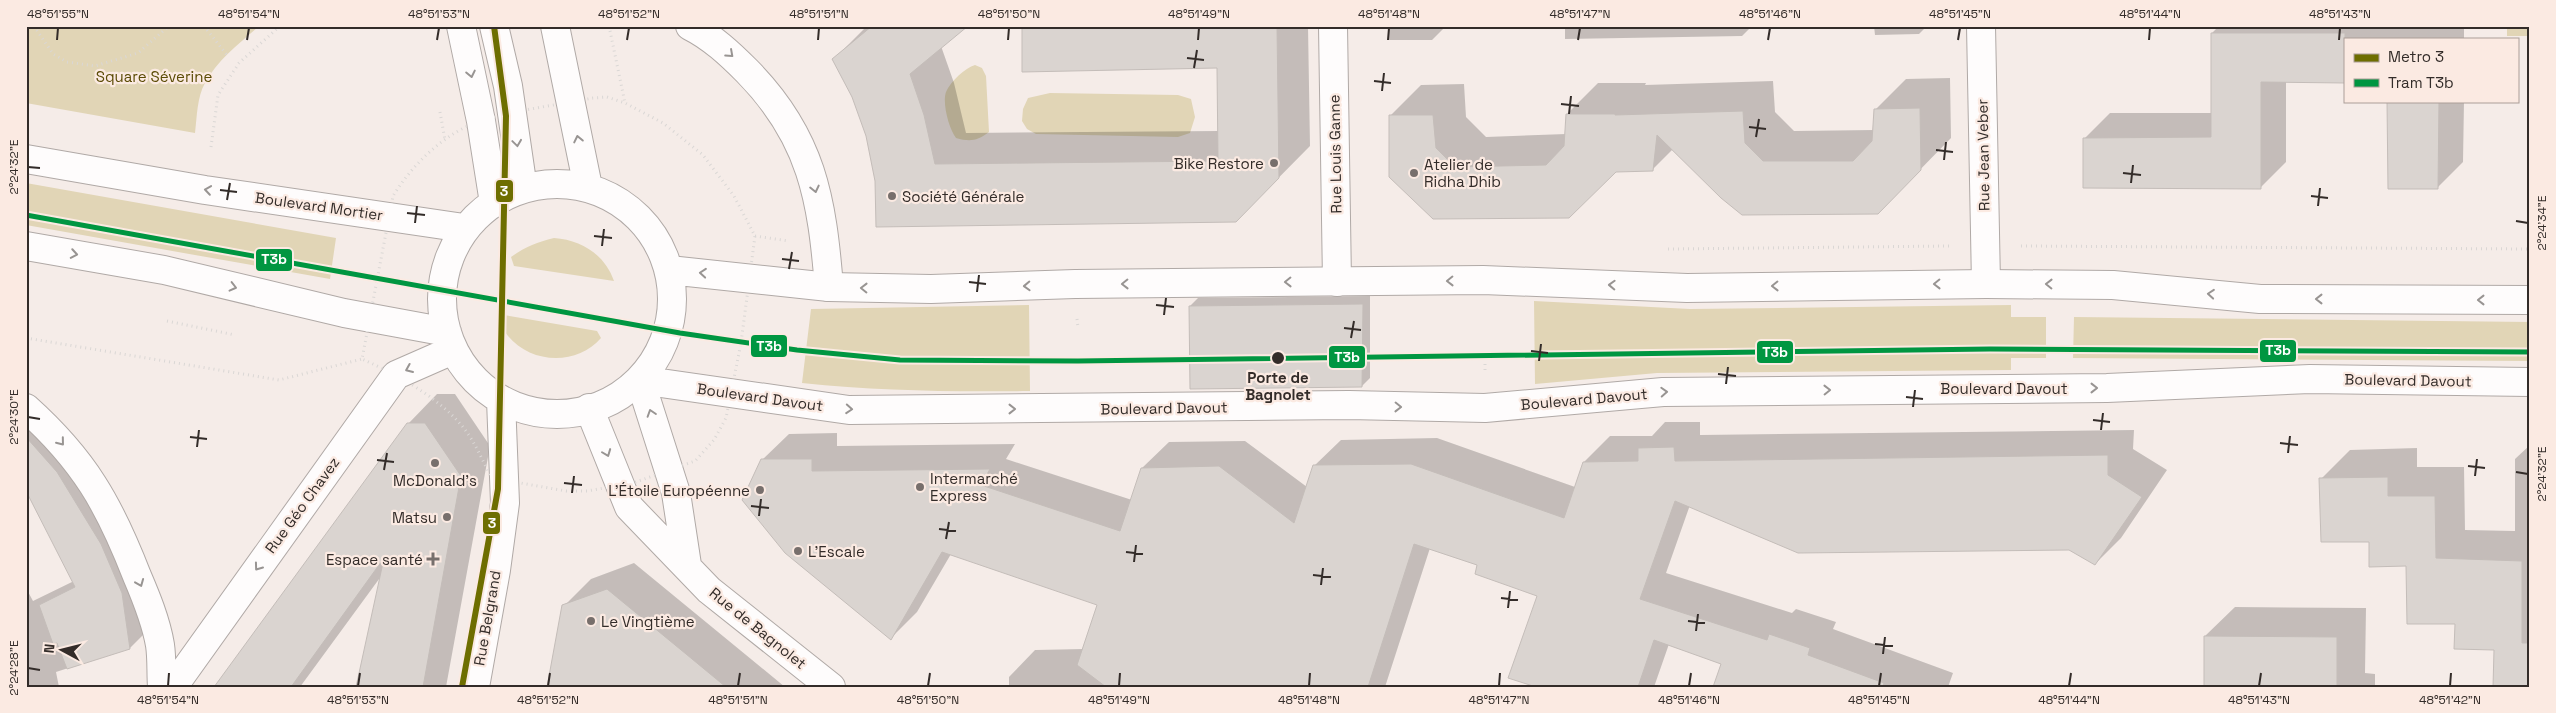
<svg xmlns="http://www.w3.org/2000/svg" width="2556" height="713" font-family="'Space Grotesk',sans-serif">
  <rect width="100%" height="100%" fill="#f5ece8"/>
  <!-- green -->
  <path fill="#e1d5b6" d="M26,26H259C240,43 217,60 205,83C197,97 197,117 195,133L26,103Z
    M2507,26H2530V36H2507Z
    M975,65L982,68L986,76L989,132C977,141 970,142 956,138C949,129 942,103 946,92C951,81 965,68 975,65Z
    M1050,93L1178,95L1191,99L1195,117L1190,133L1178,137L1036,134L1027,129L1022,121L1023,109L1028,98Z
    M26,183L336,238L330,279L26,225Z
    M554,238C582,240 605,255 614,281L514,266L511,257C525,247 537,242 554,238Z
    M1534,301L1690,309L2011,305V317H2046V358H2011V370L1657,373L1535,384Z
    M1029,305L1030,391C953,392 878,391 802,383L811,309Z
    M498,314L597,331L601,338C576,367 527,364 505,332C502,327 500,320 498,314Z
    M2074,317L2530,322V361L2073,358Z"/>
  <!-- shadow -->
  <path fill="#0003" d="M867,26H966L941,46L954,83L966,133L1219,131L1218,66L1023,26H1308L1310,146L1236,221L876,181L867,136L853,97L834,59Z
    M1388,26H1446L1432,40H1389Z
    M1565,26H1752L1742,36L1565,39Z
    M1874,26H1927L1919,34L1875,35Z
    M2219,26H2464V39H2345L2286,81V162L2261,187L2085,138L2110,113H2212V33Z
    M1950,78L1951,138L1909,181L1673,149L1652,170L1615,171L1434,218L1390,116L1421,85L1464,84L1466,117L1486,137L1566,134L1567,114L1598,83H1646L1645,85L1773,81L1775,112L1794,131L1874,130L1875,110L1906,79Z
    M2389,101H2464L2463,162L2438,187Z
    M1370,296V378L1362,386L1190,306L1198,298Z
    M437,394H455L490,446L446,687H358L382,575L300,687H215L408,424Z
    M38,417L73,456L146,632L130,648L56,672L59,687H26V588L33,601L74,581L26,488V429Z
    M1665,422H1700V435L2134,430L2133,449L2167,470L2121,538L2095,564L2069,549L1690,505L1666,573L1792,613L1796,609L1836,622L1833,629L1953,673L1948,687H1714L1722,664L1669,644L1654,687H1530L1538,595L1479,564L1430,548L1385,687H1009V677L1035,650L1084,649L1098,604L951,554L917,612L891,638L762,460L789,434L837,433V446L1015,444L1006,459L1132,500L1142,468L1169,442L1245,441L1307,487L1314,466L1341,440L1437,438L1575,487L1584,462L1610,436H1652Z
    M2530,445V687L2495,649L2456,623L2407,565L2370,541L2321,479L2350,450L2417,448V467H2464L2465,530L2515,531V459Z
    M634,563L785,687H548L564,606L591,579Z
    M2235,607L2366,608L2365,673L2375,674V687H2205V636Z"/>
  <!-- building -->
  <path fill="#dad4d0" stroke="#c4bdb9" d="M872,26H968L910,74L924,115L935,164L1218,161L1217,68L1022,72V26H1277L1279,178L1236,222L876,227L875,181L866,136L852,97L832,59Z
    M2211,33H2345V83L2261,82V189L2083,188V138L2211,137Z
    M2387,101H2439L2438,189H2388Z
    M1920,108L1921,170L1878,214L1742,215L1721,198L1657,135L1653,171L1616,172L1569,218L1433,219L1389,177V115H1433L1436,148L1455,167L1546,165L1564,146L1566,114H1615V115L1743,111L1745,143L1763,161H1853L1872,141L1874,109Z
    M1363,304L1362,387L1190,389L1189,306Z
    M407,423H425L461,476L423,687H356L384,558L291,687H214Z
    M26,437L57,472L101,544L122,593L130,649L67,669L57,643L53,644L39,605L75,587L26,491Z
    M1674,447L1675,461L2108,455V475L2142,497L2095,565L2069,550L1798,553L1675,501L1640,599L1767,640L1769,634L1810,648L1808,655L1884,683L1883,687H1713L1721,664L1654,640L1638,687H1536L1508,678L1537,596L1475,574L1477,565L1414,544L1368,687H1106L1077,665L1097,605L942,552L891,640L785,553L742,500L761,459H812V471L990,469L981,485L1120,531L1141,468L1219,466L1294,523L1313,465L1411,464L1564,518L1583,462L1638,461V448Z
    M2388,477V496H2435L2436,558L2522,561V643H2530V687H2493L2494,650L2454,649L2455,624H2407L2406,566L2369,567V542H2321L2319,478Z
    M607,589L686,654L726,687H547L562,605Z
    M2204,636L2337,637V687H2204Z"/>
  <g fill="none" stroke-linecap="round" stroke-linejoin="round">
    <defs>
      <path id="minor" d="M461,26L481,121L494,203
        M690,26C712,37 730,54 747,71C812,137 822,199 829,287
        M1333,26L1337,282
        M1981,26L1986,284
        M640,380L676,493L687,565
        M26,408C84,460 109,504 137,576C146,597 156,621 160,645C162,658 161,673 162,687
        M589,408L629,507L709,590L831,687
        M173,687L396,375L453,350"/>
      <path id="major" d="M494,26L508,86L523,189
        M555,26L588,187
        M26,159L205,190L464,228
        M442 299a115 115 0 1 1 230 0a115 115 0 1 1-230 0Z
        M26,246L164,270L344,313L447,332
        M669,270L829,287L931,289L1075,284L1483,280L1687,288L1986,284L2113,285L2260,299L2530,300
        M640,380L849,410L1349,405L1485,408L1663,392L2107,388L2310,379L2530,382
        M475,687L496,570L505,503L501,400"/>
    </defs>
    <!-- minor casing -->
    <use href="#minor" stroke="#b0a9a6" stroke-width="30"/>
    <!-- major casing -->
    <use href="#major" stroke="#b0a9a6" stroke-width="30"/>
    <!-- path -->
    <path stroke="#dad7d5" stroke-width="3" stroke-dasharray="1 4" stroke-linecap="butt" d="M34,26L53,54L67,62L95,66L138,53L169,26
      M204,26L227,55
      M609,26L625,103
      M607,97L625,103L663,123L703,155L734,196L755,236L741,343L726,418L714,440L695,461L633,483L587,491H566L492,478C483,462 475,442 463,427C438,397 398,375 362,359L393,196C412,165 445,132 481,121C514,110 558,105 593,98Z
      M440,112L445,140
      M211,147L218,95L239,63L280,26
      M755,236L789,241
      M2021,246L2530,249
      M1668,249L1949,246
      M1077,319L1078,328
      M167,321L235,335
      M26,338L279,380L362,359
      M1485,364V372"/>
    <!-- minor -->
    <use href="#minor" stroke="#fefcfc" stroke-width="28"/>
    <!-- major -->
    <use href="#major" stroke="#fefcfc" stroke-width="28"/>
    <defs>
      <path id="tram-1" d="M26,215L680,333L797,350L900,360L1078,361L1990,349L2530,352"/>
    </defs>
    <!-- tram-1 casing -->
    <use href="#tram-1" stroke="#fbeae2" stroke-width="9"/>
    <!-- tram-1 -->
    <use href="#tram-1" stroke="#009641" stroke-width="5"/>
    <defs>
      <path id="metro-1" d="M462,687L498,489L506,116L494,26"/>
    </defs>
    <!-- metro-1 casing -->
    <use href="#metro-1" stroke="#fbeae2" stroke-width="10"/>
    <!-- metro-1 -->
    <use href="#metro-1" stroke="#6e6e00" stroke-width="6"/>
  </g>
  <!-- one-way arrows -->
  <defs><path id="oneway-chevron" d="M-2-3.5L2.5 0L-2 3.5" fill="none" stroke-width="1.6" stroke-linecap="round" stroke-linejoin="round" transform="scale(1.25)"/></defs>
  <g stroke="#989492">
    <use href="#oneway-chevron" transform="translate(730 54) rotate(42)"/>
    <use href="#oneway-chevron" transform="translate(471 74) rotate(78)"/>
    <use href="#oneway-chevron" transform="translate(578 139) rotate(-102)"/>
    <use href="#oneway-chevron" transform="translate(517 143) rotate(82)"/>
    <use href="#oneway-chevron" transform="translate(815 189) rotate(77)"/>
    <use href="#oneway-chevron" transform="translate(208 190) rotate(-172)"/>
    <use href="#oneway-chevron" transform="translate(74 254) rotate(10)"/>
    <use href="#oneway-chevron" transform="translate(703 273) rotate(-175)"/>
    <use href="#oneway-chevron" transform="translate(1450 281) rotate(179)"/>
    <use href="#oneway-chevron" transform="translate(1288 282) rotate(179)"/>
    <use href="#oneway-chevron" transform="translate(1125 284) rotate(179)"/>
    <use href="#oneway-chevron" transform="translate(1937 284) rotate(179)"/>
    <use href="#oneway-chevron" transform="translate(2049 284) rotate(-179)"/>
    <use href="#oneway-chevron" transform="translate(1612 285) rotate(-178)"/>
    <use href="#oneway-chevron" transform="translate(1027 286) rotate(178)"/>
    <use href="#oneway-chevron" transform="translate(1775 286) rotate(179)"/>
    <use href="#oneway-chevron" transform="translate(233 287) rotate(14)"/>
    <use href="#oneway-chevron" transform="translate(864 288) rotate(-179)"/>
    <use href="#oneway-chevron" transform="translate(2211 294) rotate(-175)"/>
    <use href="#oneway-chevron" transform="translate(2319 299) rotate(-180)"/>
    <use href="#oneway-chevron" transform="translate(2481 300) rotate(-180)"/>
    <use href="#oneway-chevron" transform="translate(409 369) rotate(157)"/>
    <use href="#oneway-chevron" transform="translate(2094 388)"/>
    <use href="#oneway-chevron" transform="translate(1827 390) rotate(-1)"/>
    <use href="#oneway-chevron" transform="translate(1664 392) rotate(-3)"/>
    <use href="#oneway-chevron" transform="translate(1398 407) rotate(1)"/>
    <use href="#oneway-chevron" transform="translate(849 409) rotate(4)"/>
    <use href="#oneway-chevron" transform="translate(1012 409)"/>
    <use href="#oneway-chevron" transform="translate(651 413) rotate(-108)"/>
    <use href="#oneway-chevron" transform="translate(61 442) rotate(51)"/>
    <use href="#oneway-chevron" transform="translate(607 453) rotate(69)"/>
    <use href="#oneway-chevron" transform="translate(258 567) rotate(126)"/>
    <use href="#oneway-chevron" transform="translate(140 583) rotate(68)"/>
  </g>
  <!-- ticks -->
  <path fill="none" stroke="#332c29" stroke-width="2" d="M57,40L58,28M247,40L249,28M437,40L439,28M627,40L629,28M818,40L819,28M1008,40L1009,28M1198,40L1199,28M1388,40L1389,28M1578,40L1580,28M1768,40L1770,28M1958,40L1960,28M2149,40L2150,28M2339,40L2340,28M1187,58L1204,60M1194,68L1197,50M1374,81L1391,83M1382,91L1384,73M1561,104L1579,106M1569,114L1571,96M1749,127L1766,129M1756,137L1759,119M1936,150L1953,152M1944,160L1946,142M28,167L40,168M2123,173L2141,175M2131,183L2133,165M220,190L237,192M2311,196L2328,198M227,200L230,183M2318,206L2320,188M407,213L425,215M2516,221L2528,223M415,223L417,206M594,236L612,238M602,246L604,229M782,259L799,261M789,269L792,252M969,282L986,284M977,292L979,275M1156,305L1174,307M1164,315L1166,298M1344,328L1361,330M1351,338L1354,321M1531,351L1548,353M1539,361L1541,344M1718,374L1736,376M1726,384L1728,367M1906,397L1923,399M1913,407L1915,390M28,417L40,419M2093,420L2110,422M2101,430L2103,413M190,437L207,439M2280,443L2298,445M197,447L199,430M2288,453L2290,436M377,460L394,462M2468,466L2485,468M384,470L387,453M2516,472L2528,474M2475,476L2477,459M564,483L582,485M572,493L574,476M751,506L769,508M759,516L761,499M939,529L956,531M946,539L949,522M1126,552L1143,554M1134,562L1136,545M1313,575L1331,577M1321,585L1323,568M1501,598L1518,600M1508,608L1510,591M1688,621L1705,623M1696,631L1698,614M1875,644L1893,646M1883,654L1885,637M28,668L40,670M168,686L169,673M358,686L360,673M548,686L550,673M738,686L740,673M928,686L930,673M1119,686L1120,673M1309,686L1310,673M1499,686L1500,673M1689,686L1691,673M1879,686L1881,673M2069,686L2071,673M2259,686L2261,673M2450,686L2451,673"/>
  <!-- markers -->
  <g fill="#776f6c" stroke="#fbeae2" stroke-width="2">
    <circle cx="1274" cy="163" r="5"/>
    <circle cx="1414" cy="173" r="5"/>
    <circle cx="892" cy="196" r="5"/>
    <circle cx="435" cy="463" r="5"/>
    <circle cx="920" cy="487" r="5"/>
    <circle cx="760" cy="490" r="5"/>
    <circle cx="447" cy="517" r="5"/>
    <circle cx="798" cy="551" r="5"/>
    <path d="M430.5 551.5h5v5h5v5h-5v5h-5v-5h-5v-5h5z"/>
    <circle cx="591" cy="621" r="5"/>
  </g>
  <circle fill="#332c29" stroke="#fbeae2" stroke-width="2" cx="1278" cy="358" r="7"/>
  <g text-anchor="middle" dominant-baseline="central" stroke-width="4.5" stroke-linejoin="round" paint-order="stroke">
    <!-- park labels -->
    <g font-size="15" fill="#5b4b05" stroke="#fbeae2">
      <text x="154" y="76">Square Séverine</text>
    </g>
    <!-- street labels -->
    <g font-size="15" fill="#332c29" stroke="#fbeae2">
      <text transform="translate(1335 154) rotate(-91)">Rue Louis Ganne</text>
      <text transform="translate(1983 155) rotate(-91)">Rue Jean Veber</text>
      <text transform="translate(319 206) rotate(8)">Boulevard Mortier</text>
      <text transform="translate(2408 380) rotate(1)">Boulevard Davout</text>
      <text x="2004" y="388">Boulevard Davout</text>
      <text transform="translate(760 397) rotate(8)">Boulevard Davout</text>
      <text transform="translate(1584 399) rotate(-5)">Boulevard Davout</text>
      <text transform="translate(1164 408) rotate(-1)">Boulevard Davout</text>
      <text transform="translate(302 505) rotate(-54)">Rue Géo Chavez</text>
      <text transform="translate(487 618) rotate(-80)">Rue Belgrand</text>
      <text transform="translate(758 628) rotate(39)">Rue de Bagnolet</text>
    </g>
    <!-- poi labels -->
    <g font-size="15" fill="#332c29" stroke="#fbeae2" text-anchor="start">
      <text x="1264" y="163" text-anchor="end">Bike Restore</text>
      <text x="1424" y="164">Atelier de<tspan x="1424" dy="17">Ridha Dhib</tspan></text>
      <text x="902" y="196">Société Générale</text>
      <text x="930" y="478">Intermarché<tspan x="930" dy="17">Express</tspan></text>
      <text x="435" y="480" text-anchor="middle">McDonald's</text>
      <text x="750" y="490" text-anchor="end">L'Étoile Européenne</text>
      <text x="437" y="517" text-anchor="end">Matsu</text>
      <text x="808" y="551">L'Escale</text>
      <text x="423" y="559" text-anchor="end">Espace santé</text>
      <text x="601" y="621">Le Vingtième</text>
    </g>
    <!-- stop labels -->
    <g font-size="15" font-weight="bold" fill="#332c29" stroke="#fbeae2">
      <text x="1278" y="377">Porte de<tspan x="1278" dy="17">Bagnolet</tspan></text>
    </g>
  </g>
  <g stroke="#fbeae2" stroke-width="2">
    <rect x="495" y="179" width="19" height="24" rx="5" fill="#6e6e00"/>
    <rect x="255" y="248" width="38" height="24" rx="5" fill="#009641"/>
    <rect x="750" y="334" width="38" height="24" rx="5" fill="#009641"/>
    <rect x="2259" y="339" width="38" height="24" rx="5" fill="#009641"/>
    <rect x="1756" y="340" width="38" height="24" rx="5" fill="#009641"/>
    <rect x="1328" y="345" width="38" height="24" rx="5" fill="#009641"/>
    <rect x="482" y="511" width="19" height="24" rx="5" fill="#6e6e00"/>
  </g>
  <g font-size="14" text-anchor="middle" font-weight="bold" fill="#fff">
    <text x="504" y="196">3</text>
    <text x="274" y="264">T3b</text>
    <text x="769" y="351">T3b</text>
    <text x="2278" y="355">T3b</text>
    <text x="1775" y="357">T3b</text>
    <text x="1347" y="362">T3b</text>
    <text x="492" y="528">3</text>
  </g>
  <!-- border -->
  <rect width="2556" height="713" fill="none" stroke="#fbeae2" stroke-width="55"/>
  <!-- legend -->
  <rect x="2344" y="38" width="175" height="65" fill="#fbeae2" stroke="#ab9e98"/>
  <rect x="2354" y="54" width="25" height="8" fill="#6e6e00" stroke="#ab9e98"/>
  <text x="2388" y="62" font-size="15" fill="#332c29">Metro 3</text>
  <rect x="2354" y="79" width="25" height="8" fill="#009641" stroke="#ab9e98"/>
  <text x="2388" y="88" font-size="15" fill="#332c29">Tram T3b</text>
  <!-- north arrow -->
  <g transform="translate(62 650) rotate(277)" stroke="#fbeae2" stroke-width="4" paint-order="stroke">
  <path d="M0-4L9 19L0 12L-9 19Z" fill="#332c29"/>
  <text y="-8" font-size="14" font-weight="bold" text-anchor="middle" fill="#332c29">N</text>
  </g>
  <rect x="28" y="28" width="2500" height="658" fill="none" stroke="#332c29" stroke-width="2"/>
  <g font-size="12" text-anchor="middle" fill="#332c29">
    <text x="58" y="18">48°51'55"N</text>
    <text x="249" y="18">48°51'54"N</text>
    <text x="439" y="18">48°51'53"N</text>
    <text x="629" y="18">48°51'52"N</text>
    <text x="819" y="18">48°51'51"N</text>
    <text x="1009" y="18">48°51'50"N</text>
    <text x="1199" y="18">48°51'49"N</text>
    <text x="1389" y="18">48°51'48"N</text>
    <text x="1580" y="18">48°51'47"N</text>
    <text x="1770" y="18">48°51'46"N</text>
    <text x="1960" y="18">48°51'45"N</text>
    <text x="2150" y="18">48°51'44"N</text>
    <text x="2340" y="18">48°51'43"N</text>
    <text transform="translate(14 167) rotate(-90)" y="4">2°24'32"E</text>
    <text transform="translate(2542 223) rotate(-90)" y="4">2°24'34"E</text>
    <text transform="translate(14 417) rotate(-90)" y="4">2°24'30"E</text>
    <text transform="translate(2542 474) rotate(-90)" y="4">2°24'32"E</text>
    <text transform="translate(14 668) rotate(-90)" y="4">2°24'28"E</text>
    <text x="168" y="704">48°51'54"N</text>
    <text x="358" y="704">48°51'53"N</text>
    <text x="548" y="704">48°51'52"N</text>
    <text x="738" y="704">48°51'51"N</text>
    <text x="928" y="704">48°51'50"N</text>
    <text x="1119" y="704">48°51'49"N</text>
    <text x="1309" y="704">48°51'48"N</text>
    <text x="1499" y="704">48°51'47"N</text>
    <text x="1689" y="704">48°51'46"N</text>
    <text x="1879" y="704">48°51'45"N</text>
    <text x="2069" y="704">48°51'44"N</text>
    <text x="2259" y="704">48°51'43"N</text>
    <text x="2450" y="704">48°51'42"N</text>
  </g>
</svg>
